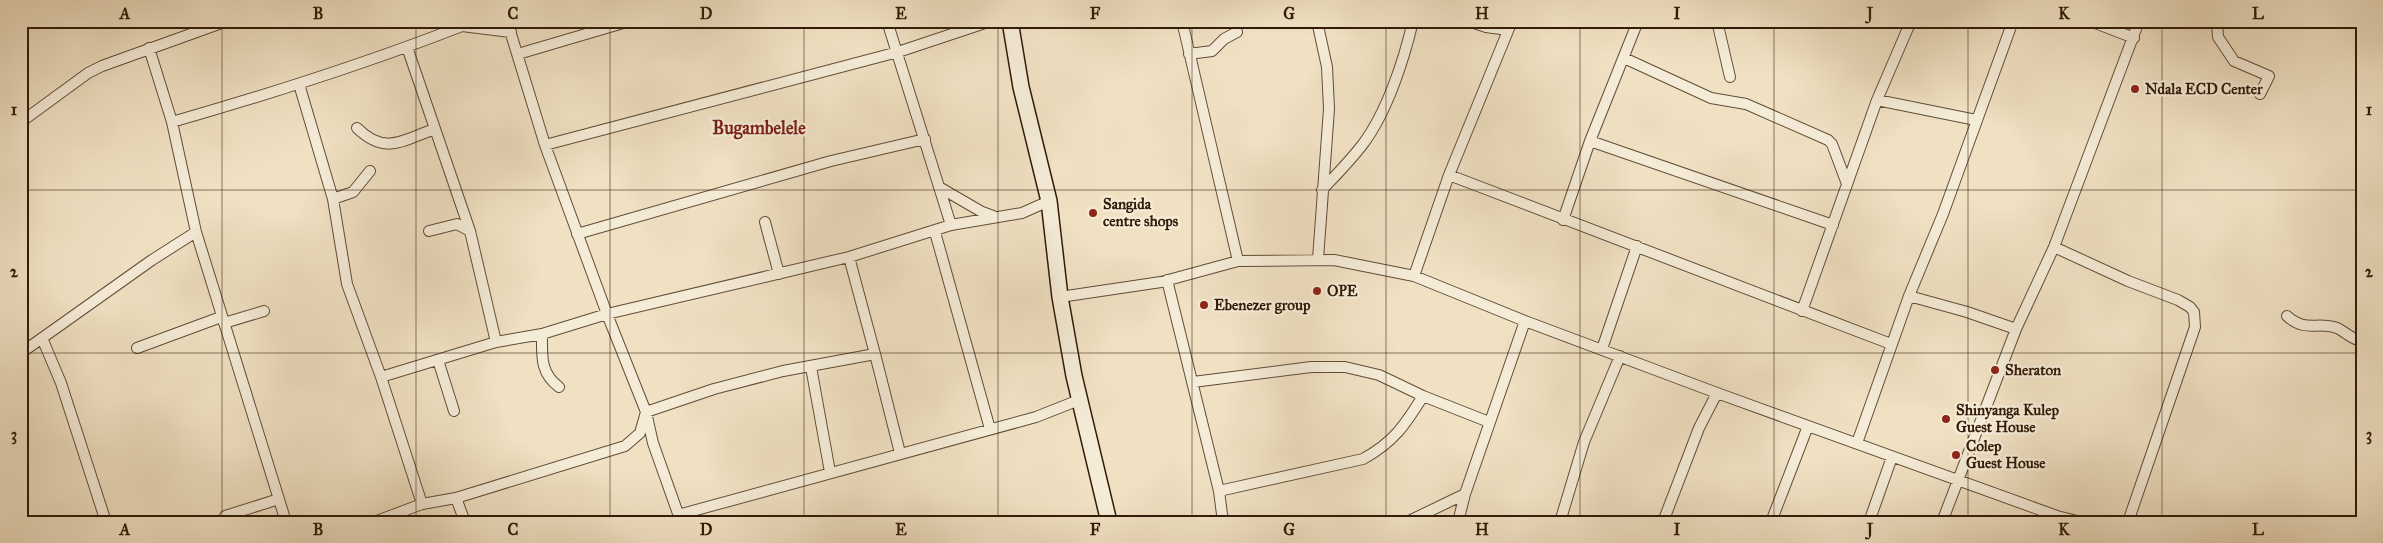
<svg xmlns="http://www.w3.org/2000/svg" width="2383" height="543" font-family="'IM FELL Great Primer',serif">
  <rect width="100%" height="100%" fill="#f0e1c3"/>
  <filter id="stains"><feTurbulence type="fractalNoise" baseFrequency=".004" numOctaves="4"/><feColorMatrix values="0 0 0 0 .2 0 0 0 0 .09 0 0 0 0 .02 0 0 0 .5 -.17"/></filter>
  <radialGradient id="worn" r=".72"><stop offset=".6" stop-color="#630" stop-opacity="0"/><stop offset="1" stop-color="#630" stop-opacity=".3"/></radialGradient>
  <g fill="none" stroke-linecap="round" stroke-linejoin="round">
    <defs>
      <path id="street" d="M507,21L545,145L607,314L646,412L653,443L681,522
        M887,21L951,225
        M1182,21L1238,261
        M1317,21L1327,67L1329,109L1318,259
        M1468,21L1486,27L1508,30
        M1717,21L1730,77
        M2090,21L2134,38
        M2217,21L2218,37L2234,61L2269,76L2260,94
        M462,26L511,32
        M407,47L470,231L496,342L542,334L607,314L849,257L951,225L1022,213L1049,201
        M149,48L172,122L196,232L286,522
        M518,54L630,21
        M1189,54L1212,51L1224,39L1237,32
        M1624,58L1711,98L1746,104L1828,140L1832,144L1847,184
        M299,84L333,199L347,284L381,377L422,504
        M1877,100L1976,120
        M21,122L88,73L102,66L227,21
        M172,122C270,94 367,63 462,26L467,21
        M357,128C386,156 402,140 435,129
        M1590,141L1833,225
        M545,145L898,52L991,21
        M1449,175L1891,344
        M939,187L982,212L993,216
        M1322,190C1336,175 1350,161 1363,144C1387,112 1404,60 1413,21
        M333,199L353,192L370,171
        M1563,220L1590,141L1638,21
        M765,222L779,274
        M429,231L457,224L470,231
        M935,232L990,429
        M577,234L831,161L925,139
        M2054,247L2128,281L2178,300L2190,307L2194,312L2195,327L2128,522
        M1414,276L1449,175L1512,21
        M1167,280L1219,491L1223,522
        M1909,296L1967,312L2016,329
        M1060,297L1161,282L1238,261L1334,260L1414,276L1525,321L1717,393L2057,516L2081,522
        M1802,311L1877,100L1911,21
        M2287,316C2306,333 2317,321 2337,328C2346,332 2352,340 2362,341
        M224,323L264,311
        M542,334C542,356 540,373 559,387
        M42,338L61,383L106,522
        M137,348L221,317
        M1602,349L1637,246
        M21,353L152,260L196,232
        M875,354L900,453
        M438,360L454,411
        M811,367L830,472
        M381,377L496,342
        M1193,382L1311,367H1345L1379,375L1423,396L1489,422
        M1857,443L1909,296L1943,214L2013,21
        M1219,491L1363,459C1394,442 1405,425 1423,396
        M456,498L465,522
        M678,515L1036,417L1079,400
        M225,516L279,499
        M374,522L422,504L456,498L625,446L640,433L646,412L714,389L783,371L875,354L849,257
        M1407,522L1465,494
        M1458,522L1465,494L1525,321
        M1560,522L1584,442L1620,356
        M1663,522L1699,428L1717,393
        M1771,522L1808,426
        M1869,522L1892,457
        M1942,522L2016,329L2054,247L2139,21"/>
      <path id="secondary" d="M1010,21L1021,87L1049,201L1060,297L1074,376L1109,522"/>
    </defs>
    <!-- street casing -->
    <use href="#street" stroke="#624c37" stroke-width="12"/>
    <!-- secondary casing -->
    <use href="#secondary" stroke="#321a08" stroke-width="18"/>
    <!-- street -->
    <use href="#street" stroke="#f5ecd8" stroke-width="10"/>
    <!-- secondary -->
    <use href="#secondary" stroke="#f5ecd8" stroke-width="15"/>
  </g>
  <!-- grid -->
  <path fill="none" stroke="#321a08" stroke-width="1" stroke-opacity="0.55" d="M222,21V522M416,21V522M610,21V522M804,21V522M998,21V522M1192,21V522M1386,21V522M1580,21V522M1774,21V522M1968,21V522M2162,21V522M21,190H2362M21,353H2362"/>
  <!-- markers -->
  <g fill="#8f2418" stroke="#f5ecd8" stroke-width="2">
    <circle cx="2135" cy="89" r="5"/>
    <circle cx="1093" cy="213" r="5"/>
    <circle cx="1317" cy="291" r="5"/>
    <circle cx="1204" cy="305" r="5"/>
    <circle cx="1995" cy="370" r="5"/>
    <circle cx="1946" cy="419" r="5"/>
    <circle cx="1956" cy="455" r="5"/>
  </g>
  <g text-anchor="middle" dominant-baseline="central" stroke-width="4.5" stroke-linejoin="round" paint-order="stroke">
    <!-- poi labels -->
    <g font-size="15" font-weight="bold" fill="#321a08" stroke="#f5ecd8" text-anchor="start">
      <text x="2145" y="89">Ndala ECD Center</text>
      <text x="1103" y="204">Sangida<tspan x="1103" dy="17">centre shops</tspan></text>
      <text x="1327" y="291">OPE</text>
      <text x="1214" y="305">Ebenezer group</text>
      <text x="2005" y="370">Sheraton</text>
      <text x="1956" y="410">Shinyanga Kulep<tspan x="1956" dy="17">Guest House</tspan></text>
      <text x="1966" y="446">Colep<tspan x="1966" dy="17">Guest House</tspan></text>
    </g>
    <!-- quarter labels -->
    <g font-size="18" font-weight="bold" fill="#7a1f14" stroke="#f5ecd8">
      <text x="759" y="128">Bugambelele</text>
    </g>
  </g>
  <!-- margin -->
  <rect width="2383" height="543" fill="none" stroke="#f0e1c3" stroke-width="55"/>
  <rect x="28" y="28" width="2328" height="488" fill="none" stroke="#321a08" stroke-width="2"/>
  <g font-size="16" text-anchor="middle" font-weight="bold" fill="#321a08">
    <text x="125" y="19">A</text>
    <text x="318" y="19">B</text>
    <text x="513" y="19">C</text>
    <text x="706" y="19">D</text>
    <text x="901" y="19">E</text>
    <text x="1095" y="19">F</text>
    <text x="1289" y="19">G</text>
    <text x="1482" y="19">H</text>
    <text x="1677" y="19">I</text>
    <text x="1870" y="19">J</text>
    <text x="2064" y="19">K</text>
    <text x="2258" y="19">L</text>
    <text x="14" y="115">1</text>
    <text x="2369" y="115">1</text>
    <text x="14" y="277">2</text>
    <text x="2369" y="277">2</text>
    <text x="14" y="440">3</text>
    <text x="2369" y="440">3</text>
    <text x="125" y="535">A</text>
    <text x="318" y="535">B</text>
    <text x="513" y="535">C</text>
    <text x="706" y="535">D</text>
    <text x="901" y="535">E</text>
    <text x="1095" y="535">F</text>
    <text x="1289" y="535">G</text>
    <text x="1482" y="535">H</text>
    <text x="1677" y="535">I</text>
    <text x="1870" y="535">J</text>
    <text x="2064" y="535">K</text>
    <text x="2258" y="535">L</text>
  </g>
  <rect width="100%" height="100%" filter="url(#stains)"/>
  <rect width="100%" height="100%" fill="url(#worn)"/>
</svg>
